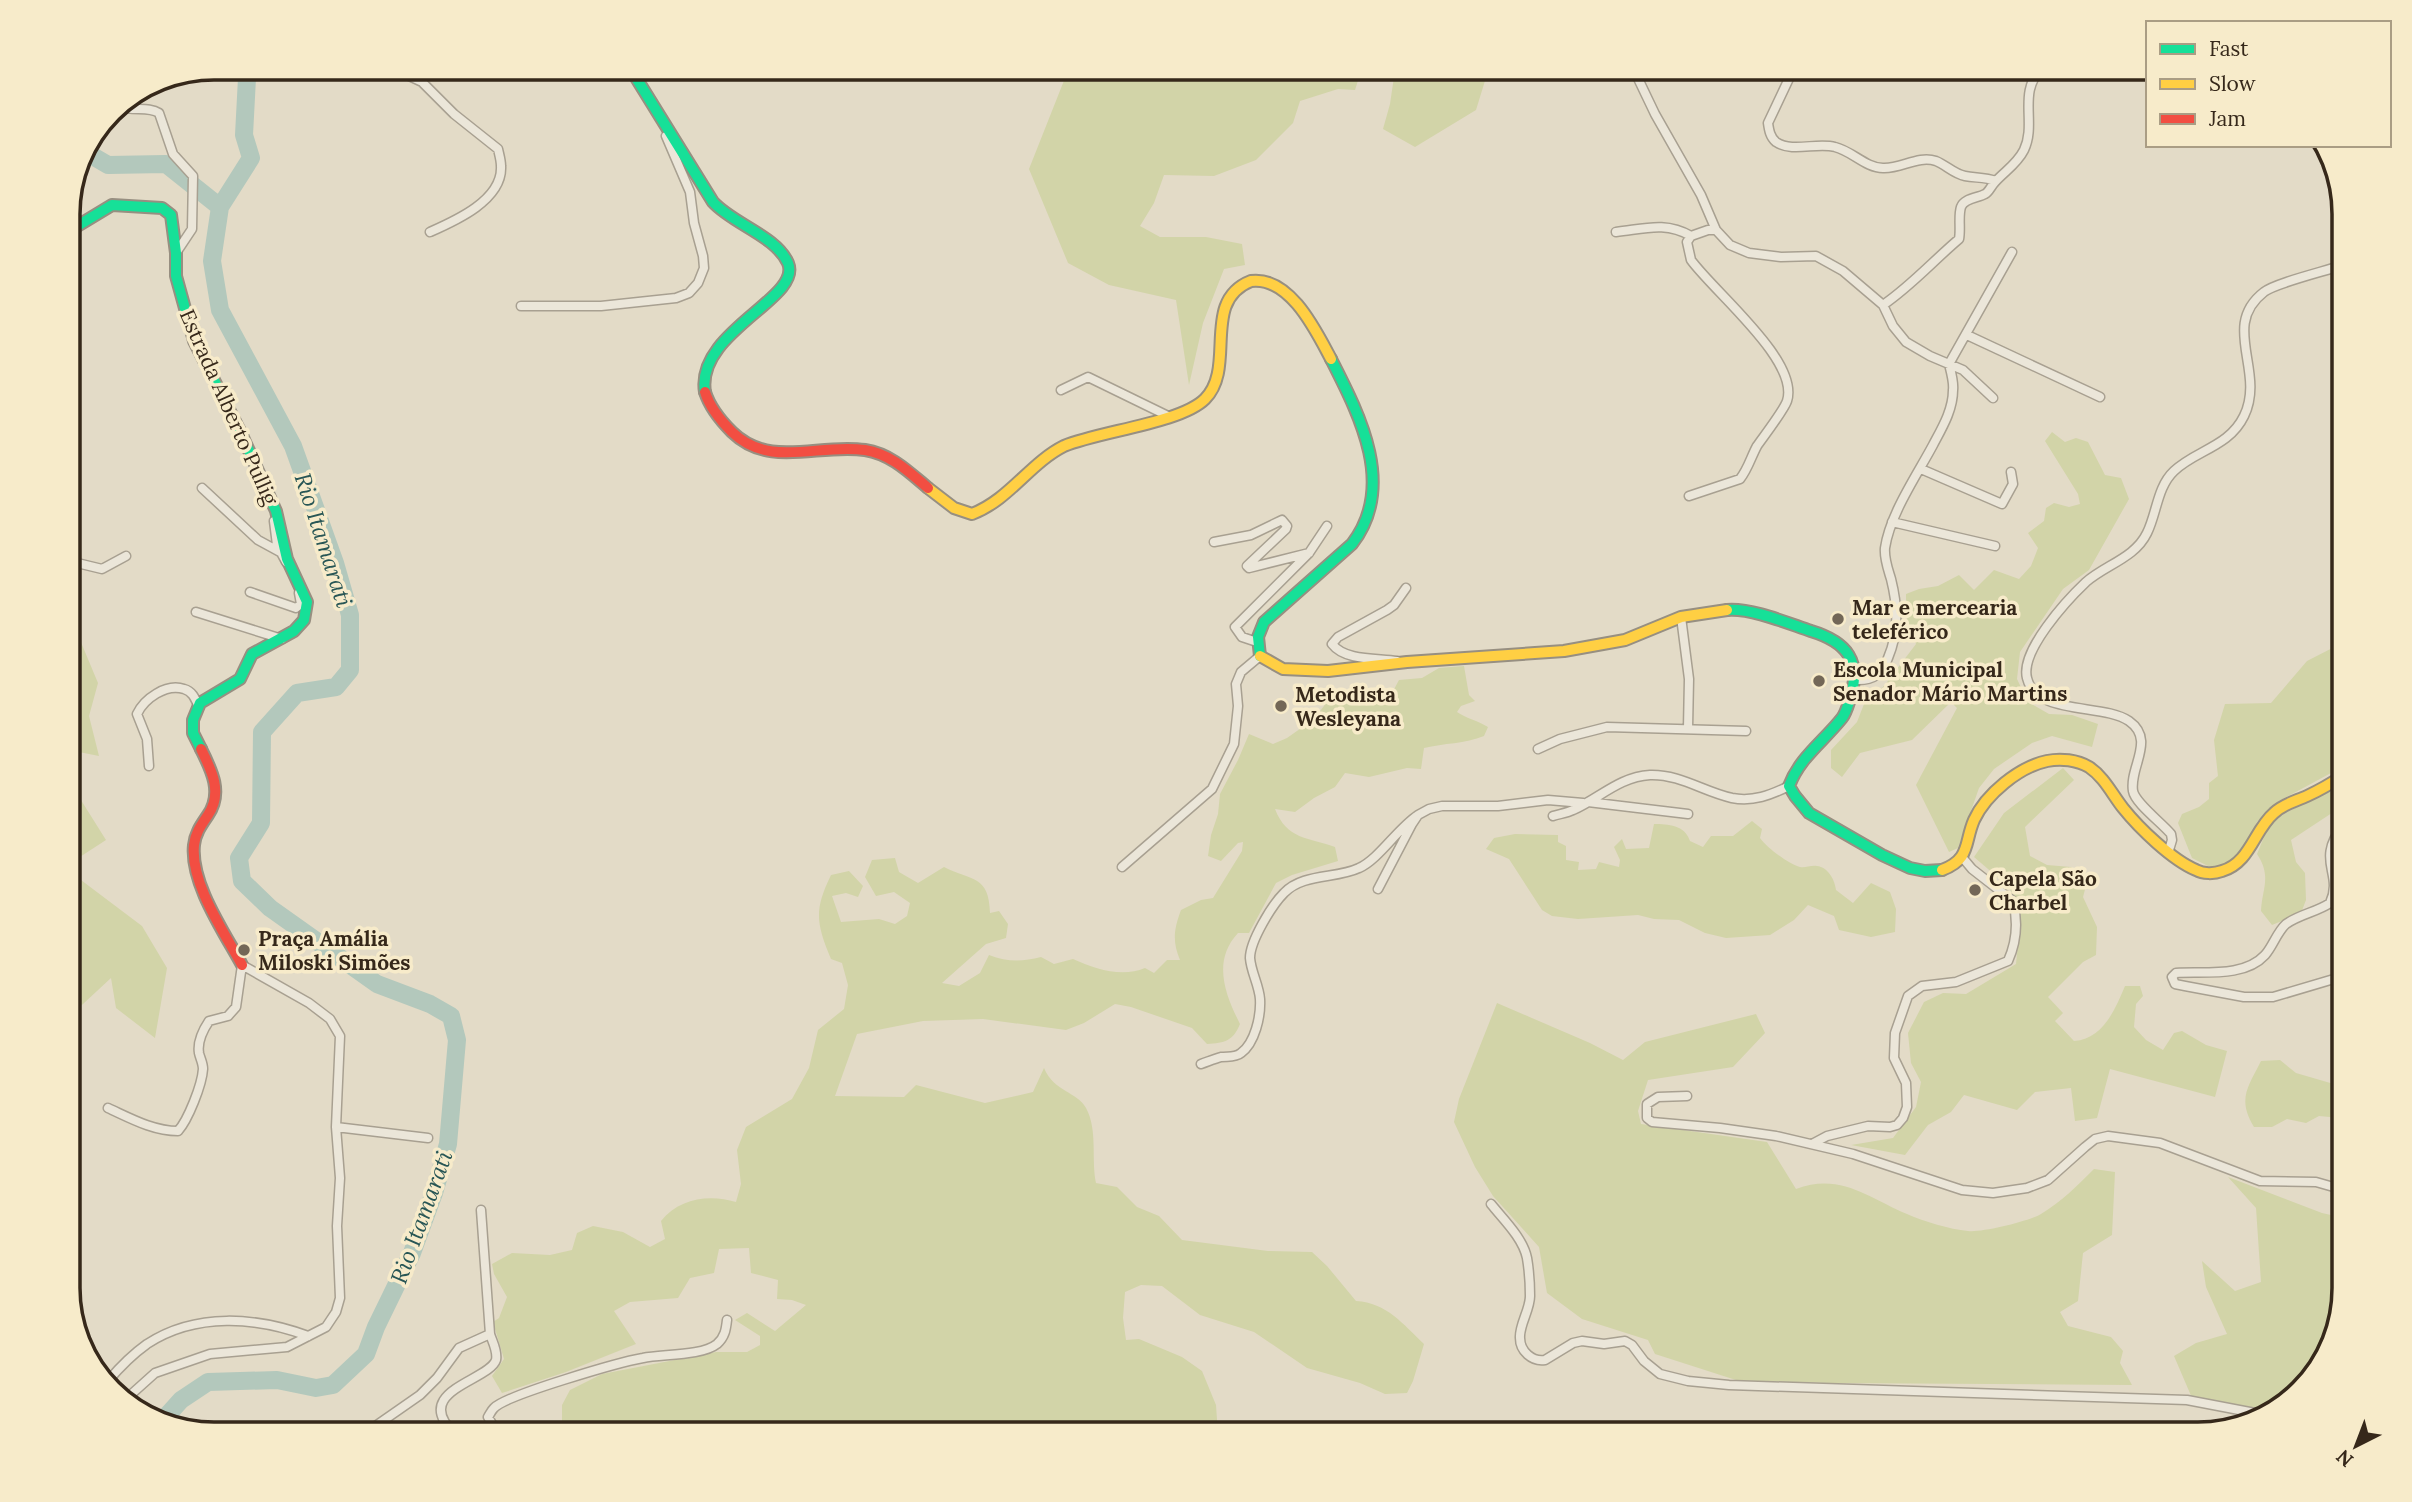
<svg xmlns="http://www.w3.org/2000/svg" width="2412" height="1502" font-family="Lora,serif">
  <rect width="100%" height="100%" fill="#e3dbc7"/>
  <!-- green -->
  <path fill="#d2d4a8" d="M1073,68H1362L1355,90L1338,89L1300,101L1293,123L1256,160L1214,176L1164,175L1154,203L1140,226L1160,237H1206L1242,244L1245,265L1224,269L1203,323L1189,385L1176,300L1109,285L1068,263L1029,169L1067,73Z
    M1393,68H1487L1488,71L1476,110L1415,147L1383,129L1390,104L1395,70Z
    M2052,432L2065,442L2076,438L2088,442L2105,475L2121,478L2129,499L2089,570L2063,589L2020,652L2017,679L2028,702L2049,714L2072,715L2098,724L2092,747L2052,736L2032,743L1994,769L1979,788L1958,848L1949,852L1916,785L1957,708L1951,702L1912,740L1860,753L1842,777L1831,768V750L1857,722L1864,704L1884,686L1916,644L1906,616V594L1919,589L1938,586L1959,575L1974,590L1994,570L2019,579L2031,566L2038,548L2028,533L2044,521L2046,508L2054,503L2069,507L2080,504L2078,494L2045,441Z
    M69,633L80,640L98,683L89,716L99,756L69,750Z
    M2344,642V766L2277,802L2257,822L2243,852L2232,862L2212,868L2192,858L2178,823L2182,814L2199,807L2209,799V783L2218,776L2214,740L2225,704L2271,703L2307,661Z
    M1464,666L1469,695L1475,701L1461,706L1457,712C1467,719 1477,720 1488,727L1484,736C1465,744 1444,743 1424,748L1421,769L1407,768L1369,777L1345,773L1335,787L1314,798L1295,812L1275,809C1287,840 1308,837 1335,847L1338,861L1292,875L1276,883L1249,933H1238C1212,961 1225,994 1240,1024C1233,1041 1225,1043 1207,1044L1192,1028L1131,1007L1115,1004L1084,1023L1066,1030L983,1019L923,1021L857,1034L835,1096L904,1097L916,1085L985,1103L1033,1092L1044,1068C1054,1092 1078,1092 1086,1108C1098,1130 1091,1159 1096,1183L1117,1187L1137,1207L1159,1216L1182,1240L1268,1251L1312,1252L1327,1266L1356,1301C1387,1303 1403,1324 1424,1344L1413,1381L1407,1393L1385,1394L1360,1383L1307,1368L1254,1332L1200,1315L1162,1286L1141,1285L1125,1292L1123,1318L1126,1340L1139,1339L1182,1357L1202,1371L1216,1405L1218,1434H562V1405L570,1390L602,1374L716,1352H747L760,1345V1336L735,1320L747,1313L775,1331L806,1305L792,1300L777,1299L778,1280L751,1273L749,1248L719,1249L714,1273L690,1278L678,1298L630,1302L614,1311L636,1344L566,1372L502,1393L492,1376L504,1359L493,1322L499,1318L507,1297L494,1274L492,1264L512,1253L550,1255L572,1250L577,1233L593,1226L623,1232L650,1247L665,1239L661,1221C679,1198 710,1194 736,1202L741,1184L737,1150L746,1127L792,1099L809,1068L818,1030L844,1009L848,985L842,963L831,959C816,923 814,910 831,875L849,871L863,886L858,897L846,893L832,896L841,922L879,919L895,924L907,916L910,903L894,892L876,896L865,877L872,860L895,858L899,872L918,883L944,867C972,881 989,875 990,913L999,911L1008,924L1006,938L986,944L942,983L959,986L980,973L989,955C1007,962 1022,962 1041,957L1054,964L1073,959C1095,969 1122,978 1145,968L1154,973L1167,960H1180C1172,941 1174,929 1181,910L1201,900L1213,898L1242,851L1243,842L1238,843L1221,861L1208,856L1211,835L1218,814L1220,794L1238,760L1249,734L1273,744L1287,738L1314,719L1330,698L1376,691L1383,700L1392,693L1399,680L1422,678L1439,668Z
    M2063,768L2074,780L2025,827L2030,856L2047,865L2071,867L2087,882L2083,897L2097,927L2096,955L2083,962L2048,997L2063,1013L2055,1021L2074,1041C2103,1039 2115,1010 2125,986H2140L2143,996L2136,1004L2134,1027L2146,1040L2163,1050L2174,1033L2182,1031L2206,1045L2227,1051L2215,1097L2110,1069L2097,1118L2075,1121L2071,1088L2035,1092L2017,1110L1964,1095L1951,1112L1928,1125L1905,1155L1851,1145L1893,1138L1916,1107L1921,1082L1911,1063L1908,1033L1924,1002L1943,993L1966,994L2016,964L2021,912L2009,887L1974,857L2004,813Z
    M69,781L106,840L69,864Z
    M2344,785V805L2291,840L2296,862L2305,873L2306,900L2301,913L2272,925L2261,911C2262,888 2272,877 2257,854L2269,825L2287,812Z
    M1752,821L1762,829L1760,838C1767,848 1789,864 1800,867C1805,868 1811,865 1817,866C1828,867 1835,880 1836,890L1853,903L1871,883L1890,892L1896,909L1895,932L1871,937L1839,930L1834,916L1808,905L1794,920L1770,935L1726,938L1705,933L1679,920L1654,919L1638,915L1578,919L1552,916L1542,910L1509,859L1486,849L1494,838L1515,834L1558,835V842L1566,846V860L1579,862L1578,870L1596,869L1599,862L1619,867L1620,860L1614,847L1622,839L1626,849L1649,848L1654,824C1668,824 1685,825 1690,841L1703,847L1711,836H1733Z
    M69,871L142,926L167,968L155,1038L116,1008L111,978L69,1017Z
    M1497,1003L1590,1043L1623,1060L1645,1042L1756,1014L1765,1033L1733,1067L1648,1080L1638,1111L1641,1124L1767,1142L1796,1189C1840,1172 1869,1198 1907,1214C1925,1222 1949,1229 1968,1231C1981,1233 2030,1221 2041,1214C2061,1202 2077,1186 2094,1169L2115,1172L2112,1235L2083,1253L2078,1301L2060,1312L2068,1326L2111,1337L2123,1351L2120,1363L2132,1385L1829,1383L1739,1381L1655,1354L1648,1340L1582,1319L1547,1293L1539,1247L1493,1196L1475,1167L1454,1122L1459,1099Z
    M2280,1060L2296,1073L2344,1087V1129L2330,1117L2319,1116L2306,1123L2287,1119L2272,1127H2254C2237,1099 2248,1087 2261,1061Z
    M2228,1177L2322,1213L2344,1218V1288L2324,1361L2270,1414L2257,1418L2192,1398L2174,1356L2196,1343L2227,1334L2206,1287L2202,1261L2235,1291L2261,1282L2256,1208Z"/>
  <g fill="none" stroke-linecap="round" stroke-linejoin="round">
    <!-- river -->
    <path stroke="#b3c8bc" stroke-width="18" d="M84,151L108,165L166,164L220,207
      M163,1420L181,1400L208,1382L277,1380L316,1388L333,1385L366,1354L376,1327L412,1253L434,1193L448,1144L457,1040L451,1016L430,1004L377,984L270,908L242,881L239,858L261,823L262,732L297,693L336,687L350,670V615L335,563L293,446L220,310L212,261L220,207L251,158L244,135L247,78L245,68"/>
    <defs>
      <path id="street" d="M392,68L422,82L454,114L498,149C499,154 501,160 501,166C503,200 455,221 430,232
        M1633,68L1655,114L1701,195L1716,230
        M1794,68L1768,123C1769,130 1770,137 1776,142C1793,153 1816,142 1835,147C1852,151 1866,168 1883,168C1901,169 1918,155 1936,161C1946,165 1954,174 1965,176C1976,178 1985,177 1996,181
        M119,106C132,112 148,106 159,113L173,154L193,176L192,229L176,253
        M1616,232C1644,229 1665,221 1691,236
        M1883,305C1911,286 1933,261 1959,239C1961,229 1958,216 1961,207C1964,198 1978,198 1985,194C1989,192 1991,186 1995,182C2005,171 2017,164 2024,150C2037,123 2017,92 2042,68
        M521,306H601L676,298L689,293L698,283L704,268L703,256L694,223L690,192L666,136
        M1967,335L2100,397
        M1061,390L1088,377L1168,416
        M1921,469L2002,504L2013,484L2011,472
        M202,488L258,540L280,552
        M1689,496L1740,479C1748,469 1751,457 1757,446C1764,436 1784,410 1787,401C1800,361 1714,292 1691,260L1687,242L1691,236L1708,230H1716L1730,245L1749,253L1781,257L1816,256L1843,271L1883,305L1893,326L1906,342L1930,356L1963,370L1993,398
        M274,521L277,545L286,562
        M1892,522L1995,546
        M1214,542L1251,535L1282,520L1287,526L1286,529L1247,566L1249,568L1309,553
        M69,561L102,569L126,556
        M250,592L296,608L301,604L299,593
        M196,612L282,639
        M1681,617L1689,679L1688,728
        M1257,642L1242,637L1235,627L1309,553L1327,526
        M1397,661C1377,658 1345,661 1332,644L1338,637L1387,610L1394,605L1406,588
        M1856,680C1873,681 1882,674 1888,658C1899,632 1898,607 1891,579C1888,569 1884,559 1885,548C1890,514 1917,475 1933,445C1942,428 1953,410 1953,390C1954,382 1951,372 1949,364L2012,252
        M1538,749L1560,739L1607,727L1746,731
        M149,766L147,739L137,714C144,699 166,683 184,689C192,691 195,698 198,705
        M1588,802L1688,814
        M1553,816C1559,814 1567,813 1573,810C1600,798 1619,777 1650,775C1680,774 1704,792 1732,798C1753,802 1771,795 1789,786
        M2344,824C2314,862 2344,872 2330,903C2317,912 2300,914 2286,924C2277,932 2273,946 2265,955C2244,978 2203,971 2176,973L2172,977L2175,984L2185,986L2244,997H2273L2344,976
        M2169,850L2172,840L2171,834C2162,823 2135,803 2133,791C2129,767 2156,740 2129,721C2103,703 2036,716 2027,678C2020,651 2067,600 2086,582C2105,565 2135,558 2147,533C2157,513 2157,487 2174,471C2196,450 2229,447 2244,416C2266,371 2220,326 2264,292C2275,283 2326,271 2343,265
        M1122,867L1212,789L1234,744L1238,706L1236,684L1241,672L1260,656
        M1378,889L1412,824L1418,815L1429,809L1442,806H1498L1548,800L1583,803
        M1201,1064C1207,1062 1214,1059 1221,1057C1228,1056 1235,1058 1241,1053C1255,1043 1261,1016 1260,999C1259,985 1251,972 1250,958C1250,941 1272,905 1284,893C1303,873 1336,879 1359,868C1379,859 1397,829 1418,815
        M1687,1096L1658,1097L1647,1104V1118L1652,1122L1720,1128L1776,1136L1853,1154L1962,1190L1993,1193L2027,1188L2048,1180L2085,1147L2095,1139L2108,1136L2160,1143L2260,1181L2316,1182L2344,1190
        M108,1108C130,1118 153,1131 178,1131C188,1120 202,1085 203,1069C203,1063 200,1058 199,1053C197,1041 203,1030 209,1021L228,1016L236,1007L242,965L309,1003L330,1019L340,1036L336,1127L340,1178L337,1226L340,1298L336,1312L326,1327L287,1347L210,1354L155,1373L126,1399
        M336,1127L428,1138
        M1812,1144L1827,1136L1868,1126L1890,1127L1897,1125L1903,1118L1907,1107L1906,1083L1894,1058L1895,1033L1908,996L1922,986L1956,982L2008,961C2017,941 2018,921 2013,901L1972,869L1962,857
        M2335,1186L2344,1165
        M1491,1204C1503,1219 1523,1238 1527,1258C1529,1270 1530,1283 1530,1296C1530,1310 1519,1325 1520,1338C1520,1351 1532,1362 1545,1360L1573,1343L1582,1341L1604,1344L1625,1341L1632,1345L1644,1361L1660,1374L1688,1381L1729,1385L2187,1400L2255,1413L2263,1416
        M108,1381C119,1368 133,1354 147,1344C196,1312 257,1317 308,1336
        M364,1434L420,1395L437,1378L459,1348L490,1334L481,1210
        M455,1434C409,1391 489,1381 496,1360C498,1351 492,1341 490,1334
        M498,1434L488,1417C490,1414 491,1411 494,1408C506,1395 620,1362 643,1358C662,1354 702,1356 717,1344C725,1337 726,1329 727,1320"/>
      <path id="fast" d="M630,68L713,202C733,224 776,236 788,263C803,298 695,332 705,392
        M69,231L112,205L162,208L171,215L176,253V276L194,341L241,433L276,511L287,559L307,602L304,620L294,631L252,654L240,679L200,703L193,720V733L201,749
        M1727,610C1752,608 1787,623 1811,631C1847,642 1862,661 1850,699C1848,705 1846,713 1842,718C1823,742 1800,757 1789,786L1795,796L1809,813L1882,855L1910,868L1925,871L1942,870
        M1260,656L1258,637L1264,622L1352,544C1397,486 1359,414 1331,359"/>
      <path id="slow" d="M928,488L954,508L972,514C1009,500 1030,463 1064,446C1100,431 1181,423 1205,399C1237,367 1200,301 1251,281C1290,276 1316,331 1331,359
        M1260,656L1283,669L1328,671L1407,662L1564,651L1625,640L1681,617L1727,610
        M1942,870C1971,859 1964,843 1974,820C1986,794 2019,767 2047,761C2061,758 2077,760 2089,767C2104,777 2112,794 2123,808C2139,828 2172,860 2196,870C2203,874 2214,874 2222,871C2250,863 2254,830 2274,813C2283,804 2296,801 2307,796C2320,790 2332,783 2344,775"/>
      <path id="jam" d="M705,392C710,408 720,420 732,432C770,469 818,443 865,450C891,454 909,472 928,488
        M201,749C212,771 223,793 208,815C202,824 195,833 194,845C190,883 224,932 242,965"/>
    </defs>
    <!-- street casing -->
    <use href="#street" stroke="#a8a091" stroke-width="11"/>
    <!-- fast casing -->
    <use href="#fast" stroke="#978f81" stroke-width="14"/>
    <!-- slow casing -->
    <use href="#slow" stroke="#978f81" stroke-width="14"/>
    <!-- jam casing -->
    <use href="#jam" stroke="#978f81" stroke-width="14"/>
    <!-- street -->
    <use href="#street" stroke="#ebe6d9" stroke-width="8"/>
    <!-- fast -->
    <use href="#fast" stroke="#16e098" stroke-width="10"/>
    <!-- slow -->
    <use href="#slow" stroke="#ffcf43" stroke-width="10"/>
    <!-- jam -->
    <use href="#jam" stroke="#f24e42" stroke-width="10"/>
  </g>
  <!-- markers -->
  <g fill="#736757" stroke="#f7ebca" stroke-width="2.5">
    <circle cx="1838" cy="619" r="7"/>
    <circle cx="1819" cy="681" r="7"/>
    <circle cx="1281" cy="706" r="7"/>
    <circle cx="1975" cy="890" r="7"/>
    <circle cx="244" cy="950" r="7"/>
  </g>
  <g text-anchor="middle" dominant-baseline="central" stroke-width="7" stroke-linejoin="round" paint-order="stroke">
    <!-- street labels -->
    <g font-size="21" fill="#36281a" stroke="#f7ebca">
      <text transform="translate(229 407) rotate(66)">Estrada Alberto Pullig</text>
    </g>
    <!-- poi labels -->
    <g font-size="21" font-weight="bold" fill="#36281a" stroke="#f7ebca" text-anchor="start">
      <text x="1852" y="607">Mar e mercearia<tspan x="1852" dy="24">teleférico</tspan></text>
      <text x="1833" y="669">Escola Municipal<tspan x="1833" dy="24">Senador Mário Martins</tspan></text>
      <text x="1295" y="694">Metodista<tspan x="1295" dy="24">Wesleyana</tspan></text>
      <text x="1989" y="878">Capela São<tspan x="1989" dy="24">Charbel</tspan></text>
      <text x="258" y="938">Praça Amália<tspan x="258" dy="24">Miloski Simões</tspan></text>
    </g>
    <!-- water labels -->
    <g font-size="23" font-style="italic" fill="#285655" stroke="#f7ebca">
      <text transform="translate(324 540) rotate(72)">Rio Itamarati</text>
      <text transform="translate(421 1217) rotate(-70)">Rio Itamarati</text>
    </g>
  </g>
  <!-- crop -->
  <path d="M0 0H2412V1502H0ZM214 80H2198A134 134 0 0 1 2332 214V1288A134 134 0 0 1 2198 1422H214A134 134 0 0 1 80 1288V214A134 134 0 0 1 214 80Z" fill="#f7ebca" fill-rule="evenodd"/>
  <path fill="none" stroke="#36281a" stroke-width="3.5" d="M214 80H2198A134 134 0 0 1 2332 214V1288A134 134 0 0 1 2198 1422H214A134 134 0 0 1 80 1288V214A134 134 0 0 1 214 80Z"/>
  <!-- legend -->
  <rect x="2146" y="21" width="245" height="126" fill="#f7ebca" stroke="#aa9d84" stroke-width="2"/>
  <rect x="2160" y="44" width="35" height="10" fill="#16e098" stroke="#aa9d84" stroke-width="2"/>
  <text x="2209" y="56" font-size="21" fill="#36281a">Fast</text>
  <rect x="2160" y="79" width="35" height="10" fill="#ffcf43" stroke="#aa9d84" stroke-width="2"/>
  <text x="2209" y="91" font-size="21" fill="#36281a">Slow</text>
  <rect x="2160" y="114" width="35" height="10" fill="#f24e42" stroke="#aa9d84" stroke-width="2"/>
  <text x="2209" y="126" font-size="21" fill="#36281a">Jam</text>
  <!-- north arrow -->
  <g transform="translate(2356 1446) rotate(222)" stroke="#f7ebca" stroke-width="5" paint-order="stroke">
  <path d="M0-5L12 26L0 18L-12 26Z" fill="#36281a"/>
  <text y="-10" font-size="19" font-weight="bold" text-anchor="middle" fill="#36281a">N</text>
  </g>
</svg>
